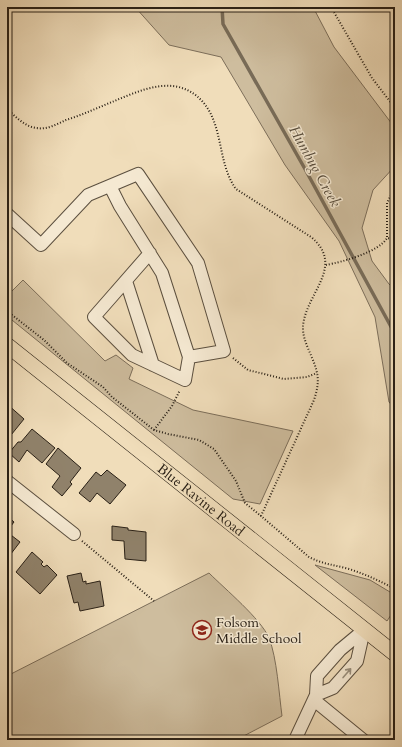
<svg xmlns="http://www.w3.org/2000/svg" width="402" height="747" font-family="Cardo,serif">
  <rect width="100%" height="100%" fill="#f0ddba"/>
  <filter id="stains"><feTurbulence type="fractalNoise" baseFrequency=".005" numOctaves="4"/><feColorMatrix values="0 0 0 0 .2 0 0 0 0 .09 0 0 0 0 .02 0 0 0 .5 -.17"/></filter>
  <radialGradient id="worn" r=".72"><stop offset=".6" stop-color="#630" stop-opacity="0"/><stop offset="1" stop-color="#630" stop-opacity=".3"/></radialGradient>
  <!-- green -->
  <path fill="#cebd9e" stroke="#7c6e5a" d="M135,7H313L334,47L395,128V166L373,190L362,228L372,261L389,284L395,290V409L389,402L375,317L339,241L285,165L221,57L169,45Z
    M23,280L105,361L116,355L133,368L129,379L193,410L293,431L260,504L233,499L7,316V296Z
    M315,565L370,580L395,595V609L387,621Z
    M209,573C225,589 261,619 269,638C277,658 279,694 282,716L236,740H7V676Z"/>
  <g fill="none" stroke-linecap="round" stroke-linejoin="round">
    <!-- stream -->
    <path stroke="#786b57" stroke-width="3.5" d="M222,7L223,24L305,169L395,334"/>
  </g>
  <!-- building -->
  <path fill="#90826b" stroke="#292016" d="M7,404L24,419L7,440Z
    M32,429L55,448L42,463L27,450L19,462L9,453L18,442H21Z
    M58,448L81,468L70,482L72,484L62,496L52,487L60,476L46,464Z
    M107,470L126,485L110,504L97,493L90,502L79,493L96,472L101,476Z
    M7,516L14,522L7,531Z
    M112,526L128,528V530L146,532V561L125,559L124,541L112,540Z
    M7,532L20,542L7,559Z
    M32,552L43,562L41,564L44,567L47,565L57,575L40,594L16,572Z
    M81,573L83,582L86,581V584L100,581L104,606L80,611L78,602L74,603L67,576Z"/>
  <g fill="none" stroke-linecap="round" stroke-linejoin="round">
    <defs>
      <path id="minor" d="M7,214L41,245L88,195L138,174L198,263L224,351L189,357L162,273L120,206L110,186
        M150,253L94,317L132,355L185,380L189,357
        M126,281L153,365
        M7,481L74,534
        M316,695L333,688L357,661L364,630
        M314,700L363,740
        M295,740L316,695L317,676L340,650L364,630"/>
      <g id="major">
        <path id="s1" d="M7,345L395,654"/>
      </g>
    </defs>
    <!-- minor casing -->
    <use href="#minor" stroke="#5b4f3f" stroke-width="14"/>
    <!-- major casing -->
    <use href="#major" stroke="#292016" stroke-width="16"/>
    <!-- path -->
    <path stroke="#292016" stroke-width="2" stroke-dasharray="1 2" stroke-linecap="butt" d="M331,7L372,78L395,108
      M7,109C16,117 25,127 37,128C47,130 57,124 66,120C82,115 97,108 112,102C141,90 176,73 202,101C224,125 217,163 236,189L311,237C346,266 306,293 303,326C302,342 314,357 317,373C319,382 317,391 314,400L261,516L309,557C322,564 335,565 349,569C365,574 380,581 395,589
      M395,187L387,203V238L395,239
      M326,265C342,262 379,252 387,238
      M7,311L44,340L67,363L103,387L112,397L154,430L168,434L199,440L214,449L236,481L245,503L261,516
      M233,358L248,370L284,379L307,377L317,373
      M154,430L172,406L180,390
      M82,541L154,601
      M395,618L393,620L395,622"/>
    <!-- minor -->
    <use href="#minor" stroke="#f5e9d2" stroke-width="12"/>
    <!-- major -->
    <use href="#major" stroke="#f0ddba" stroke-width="15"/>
  </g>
  <!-- one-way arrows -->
  <defs><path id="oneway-shaft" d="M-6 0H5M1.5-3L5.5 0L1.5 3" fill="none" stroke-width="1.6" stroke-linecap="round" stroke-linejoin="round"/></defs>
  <use stroke="#998f7d" href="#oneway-shaft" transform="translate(347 673) rotate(-49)"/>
  <!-- icons -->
  <defs>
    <symbol id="school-ring" viewBox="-11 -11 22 22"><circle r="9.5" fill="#f5e9d2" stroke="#8f2418" stroke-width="1.5"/><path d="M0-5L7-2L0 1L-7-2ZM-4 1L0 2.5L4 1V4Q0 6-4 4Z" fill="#8f2418"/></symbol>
  </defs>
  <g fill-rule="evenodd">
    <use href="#school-ring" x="191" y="619" width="22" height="22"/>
  </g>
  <g text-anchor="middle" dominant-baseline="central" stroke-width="3" stroke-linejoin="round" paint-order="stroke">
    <!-- street labels -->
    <g font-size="14" fill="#292016" stroke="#f5e9d2">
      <text stroke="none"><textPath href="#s1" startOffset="248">Blue Ravine Road</textPath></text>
    </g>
    <!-- poi labels -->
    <g font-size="14" fill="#292016" stroke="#f5e9d2" text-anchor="start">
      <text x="216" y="622">Folsom<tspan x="216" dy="16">Middle School</tspan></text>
    </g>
    <!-- water labels -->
    <g font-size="15" font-style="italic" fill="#574c3c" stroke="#f5e9d2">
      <text transform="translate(315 166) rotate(61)">Humbug Creek</text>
    </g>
  </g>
  <!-- margin -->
  <rect width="402" height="747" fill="none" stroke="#f0ddba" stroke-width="24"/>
  <rect x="8" y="8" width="386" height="731" fill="none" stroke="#292016" stroke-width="2"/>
  <rect x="12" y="12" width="378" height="723" fill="none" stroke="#292016"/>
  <rect width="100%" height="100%" filter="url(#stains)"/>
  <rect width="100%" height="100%" fill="url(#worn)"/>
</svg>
